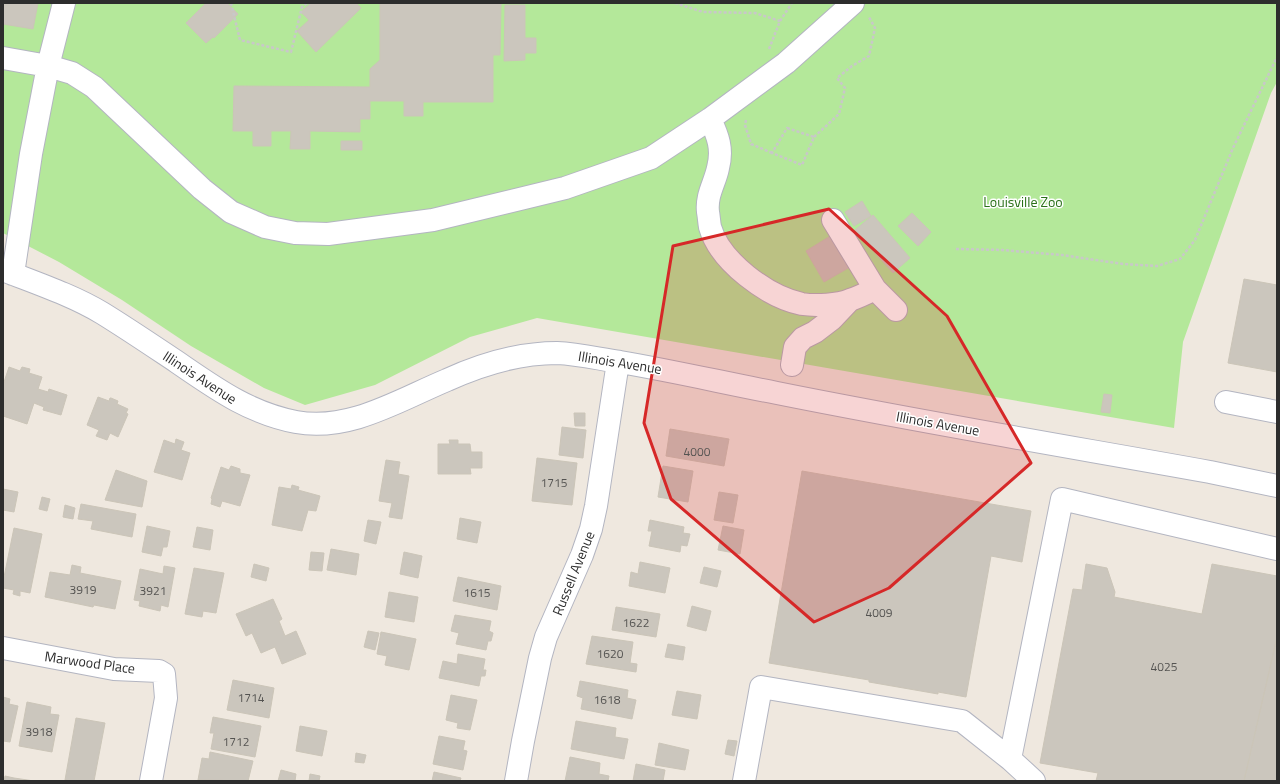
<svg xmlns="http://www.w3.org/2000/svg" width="1280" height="784" font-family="'Titillium Web',sans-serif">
  <rect width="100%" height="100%" fill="#efe8df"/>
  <!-- green -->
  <path fill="#b4e89a" d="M3,3H1277V82L1271,93L1183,342L1174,428L537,318L470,337L375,385L305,405L264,388L191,346L122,300L59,262L3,233Z"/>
  <!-- building -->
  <path fill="#cbc6bd" stroke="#cbc5b8" d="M3,3H38L33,29L3,24Z
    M206,3H227L238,14L214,38L213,37L206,43L186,23Z
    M311,3H356L361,8L316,52L297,31L309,20L301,12Z
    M380,3H501L500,55H493V102H423V116H404V101H370V119H360V132L310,131V149H290L291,131H271V146H253V131H233L234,86L370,87V69L380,60Z
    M505,5H525V38H536V53H525V60L504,61Z
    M341,141H362V150H341Z
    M862,201L871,216L854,226L845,212Z
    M912,213L931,232L918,246L898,226Z
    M873,215L910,258L893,273L855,230Z
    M832,235L850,267L824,282L806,251Z
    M1244,279L1277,285V372L1228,363Z
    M9,367L20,371L22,367L30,369L29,373L42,377L38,389L48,392L49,389L67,395L61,415L43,410L44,407L34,403L27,424L3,416V385Z
    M1104,394L1112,395L1110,413L1101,412Z
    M98,397L109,401L110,398H111L118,401L117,404L128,409L126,413L128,414L118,437L110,433L107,440L96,436L99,430L87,425Z
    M574,413H585V426H575Z
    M562,427L586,430L583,458L559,455Z
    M670,429L729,439L724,466L666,456Z
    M176,439L184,442L181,450L190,453L182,480L154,472L164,440L175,444Z
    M449,440H458V444H470L471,452H482V468H470L471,474H438V444H450Z
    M537,458L577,463L572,505L532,501Z
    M386,460L400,462L398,474L409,476L402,519L389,517L392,503L379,501Z
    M231,466L240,469V473L250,475L240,506L222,501L220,507L211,504L212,499L211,498L221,467L229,470Z
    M663,466L693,471L688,502L658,497Z
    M116,470L147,481L142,507L105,500Z
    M802,471L1031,511L1022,562L991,556L966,697L938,692V694L869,682V680L769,663Z
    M292,485L299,487L298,490L320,496L316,511L308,510L302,531L272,525L279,487L291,489Z
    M3,489L18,492L14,512L3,510Z
    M719,492L738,495L733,523L714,520Z
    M42,497L50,499L47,511L39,509Z
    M81,504L136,514L132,537L91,529L93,521L78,519Z
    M65,505L75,508L73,519L63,517Z
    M460,518L481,522L477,543L457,539Z
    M368,520L381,522L376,544L364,541Z
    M650,520L684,527L683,533L690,534L687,546L681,545L680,552L649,546L652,531H648Z
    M147,526L170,531L167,547H163L161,556L142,552Z
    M723,526L744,530L740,554L718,550Z
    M197,527L213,530L210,550L193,547Z
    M14,528L42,534L30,593L20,591V596L13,594L14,590L3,588V582Z
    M331,549L359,554L356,575L327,570Z
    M311,552L324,553L322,571L309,570Z
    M404,552L422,556L418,578L400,574Z
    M640,562L670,568L665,593L629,586L631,572L638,574Z
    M254,564L269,568L266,581L251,577Z
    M1086,564L1107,568L1115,592L1114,597L1202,614L1212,564L1277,576V637L1244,781H1096L1098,773L1040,763L1073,589L1082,590Z
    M72,565L81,567L80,573L121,581L115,609L94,605L93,607L45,597L50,572L70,575Z
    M164,566L175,568L168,607L161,605L160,611L139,606L140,601L134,600L140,569L163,574Z
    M704,567L721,571L717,587L700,583Z
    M194,568L224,573L216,613L203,611L202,617L185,614Z
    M458,577L501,586L497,610L453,601Z
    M389,592L418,597L414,622L385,617Z
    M273,599L282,619L279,621L285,636L296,631L306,654L282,664L275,647L261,653L252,633L246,636L236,614Z
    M692,606L711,611L706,631L687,626Z
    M616,607L660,614L656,637L612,630Z
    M455,615L491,621L489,631L493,633L491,641H488L486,650L456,644L459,633L451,631Z
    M368,631L379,633L375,650L364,647Z
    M381,632L416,639L409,670L385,665L387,656L377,654Z
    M592,636L633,642L630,663L637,664L636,672L586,664Z
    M1277,637V781H1244Z
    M668,644L685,647L683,660L665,657Z
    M458,654L485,659L483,670H486L485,676H481L479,686L439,678L443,661L457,664Z
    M233,680L274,688L269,718L227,710Z
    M580,681L628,690L627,698L636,700L632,719L581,709L583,698L577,696Z
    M677,691L701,695L697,719L672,715Z
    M451,695L477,700L470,730L457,728L458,723L446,720Z
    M3,697L10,699L9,704L18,706L10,742L3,741Z
    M27,702L51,707L50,714L59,715L52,752L19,746Z
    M213,717L261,726L255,757L211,749L214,733H210Z
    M76,718L105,723L94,781H72L65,780Z
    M576,721L616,728L615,737L628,739L624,759L571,749Z
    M300,726L327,731L322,756L296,751Z
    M439,736L465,741L463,750L467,751L463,770L433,764Z
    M728,740L737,741L734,756L725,754Z
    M659,743L689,750L685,770L655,765Z
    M210,752L253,761L248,781L198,780L202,758L209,759Z
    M356,753L366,755L364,763L355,762Z
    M570,757L600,763L599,774L609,776L608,781H565Z
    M636,764L665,770L663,781H633Z
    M281,770L296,774L295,781H278Z
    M434,772L461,778L460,781H432Z
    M310,774L320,776L319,781H309Z
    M5,776L14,778L34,781H4Z"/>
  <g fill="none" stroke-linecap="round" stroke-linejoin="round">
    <defs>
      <path id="minor" d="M64,3L48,66L72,73L94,87L202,189L231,212L265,227L295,233L328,234L433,220L565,188L651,158L710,119L786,63L853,3
        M3,58L48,66L31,154L13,274
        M710,119C718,136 723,149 718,168C715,183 706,195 708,212C709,217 709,222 710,227C720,262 768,297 802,304C815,306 839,305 850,300C859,297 867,293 875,289L896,310
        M833,220L875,289
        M3,270C36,283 72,295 102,313C128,329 153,346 177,362C215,388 249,413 296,422C349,432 399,400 447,380C482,364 519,353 557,353C579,354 599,359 620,362C673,371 725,383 777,393C921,422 1065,446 1210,472L1277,486
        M792,365L795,347L803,338L815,332L832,319L849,301
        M1226,402L1277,412
        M3,648L114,669L159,671L164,674L166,698L151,781
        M1010,759L1034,781
        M516,781L523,741L540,658L546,637L582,555L591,529L596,506L618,362
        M744,781L761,687L962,721L1010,759L1062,499L1277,549"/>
    </defs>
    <!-- minor casing -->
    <use href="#minor" stroke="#b3b5c1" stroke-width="24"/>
    <!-- path -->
    <path stroke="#c8c8c8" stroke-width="2.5" stroke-dasharray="3 2" stroke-linecap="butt" d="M231,3L240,40L291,52L302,7L307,3
      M675,3L703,12L755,13L780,21
      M769,49L780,21L792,3
      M746,120L745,125L751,144L772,153
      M787,128L814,137L802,165L772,153Z
      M814,137L839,114L845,88L837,78L852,66L869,56L875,28L869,17
      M956,249L1002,250L1062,255L1123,264L1157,266L1180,259L1195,240L1233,148L1277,57"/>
    <!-- minor -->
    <use href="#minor" stroke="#fff" stroke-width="22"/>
  </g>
  <!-- marked area -->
  <path fill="#d62828" fill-opacity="0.2" stroke="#d62828" stroke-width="3" stroke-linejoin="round" d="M829,209L947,316L1031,463L889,588L814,622L671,499L644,423L673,246Z"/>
  <g text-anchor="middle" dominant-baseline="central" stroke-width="3" stroke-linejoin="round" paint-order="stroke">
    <!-- number labels -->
    <g font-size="12" fill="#545351">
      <text x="697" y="451">4000</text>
      <text x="554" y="482">1715</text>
      <text x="83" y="589">3919</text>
      <text x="153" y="590">3921</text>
      <text x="477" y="592">1615</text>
      <text x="879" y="612">4009</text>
      <text x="636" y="622">1622</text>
      <text x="610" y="653">1620</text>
      <text x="1164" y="666">4025</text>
      <text x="251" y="697">1714</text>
      <text x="607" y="699">1618</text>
      <text x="39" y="731">3918</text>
      <text x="236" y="741">1712</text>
    </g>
    <!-- park labels -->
    <g font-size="14" fill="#297017" stroke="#fff">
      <text x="1023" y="201">Louisville Zoo</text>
    </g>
    <!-- street labels -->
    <g font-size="14" fill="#2d2d2d" stroke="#fff">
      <text transform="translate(620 362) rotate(9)">Illinois Avenue</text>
      <text transform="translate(200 377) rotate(33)">Illinois Avenue</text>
      <text transform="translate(938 423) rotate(10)">Illinois Avenue</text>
      <text transform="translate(573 573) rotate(-68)">Russell Avenue</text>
      <text transform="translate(90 662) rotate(8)">Marwood Place</text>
    </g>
  </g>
  <!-- border -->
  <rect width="1280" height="784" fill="none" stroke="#2d2d2d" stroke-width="8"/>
</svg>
